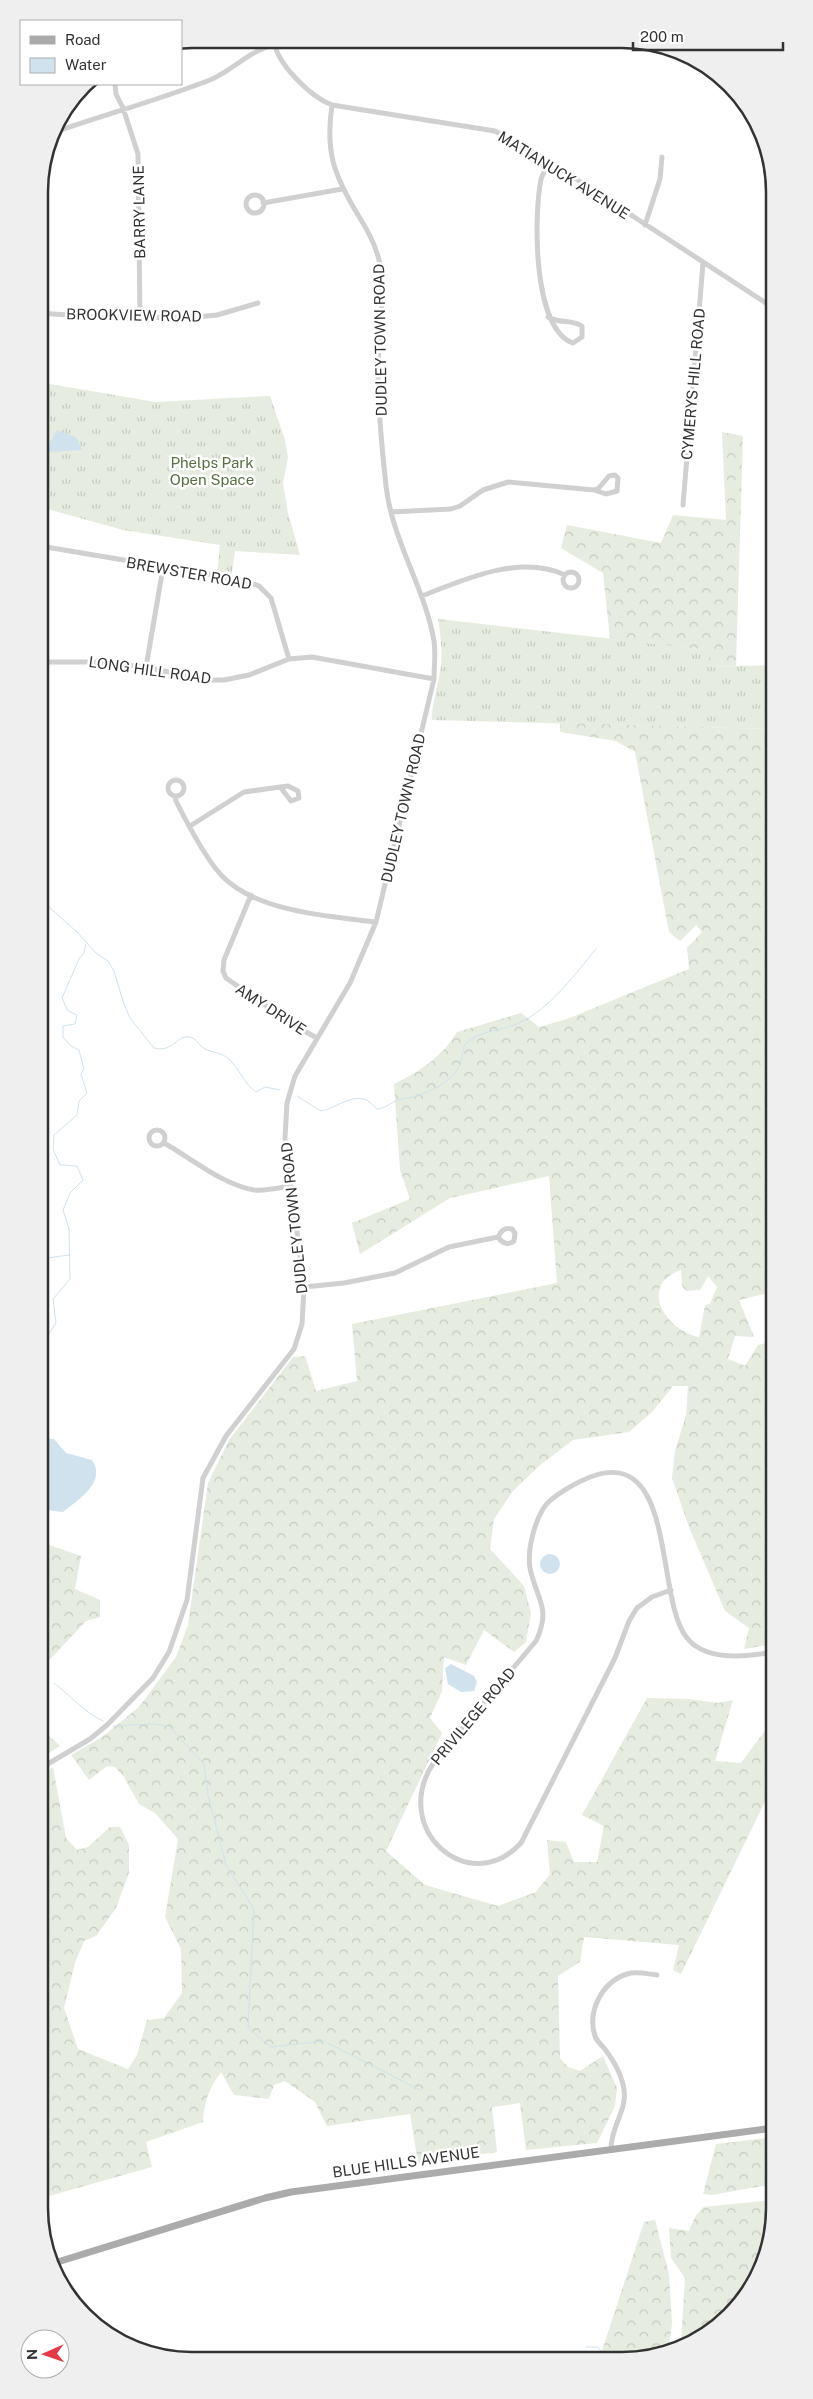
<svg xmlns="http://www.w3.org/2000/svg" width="813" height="2399" font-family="'Public Sans',sans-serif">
  <defs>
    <pattern id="grass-tufts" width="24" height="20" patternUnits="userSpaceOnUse" patternTransform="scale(1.25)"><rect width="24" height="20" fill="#e6ecdf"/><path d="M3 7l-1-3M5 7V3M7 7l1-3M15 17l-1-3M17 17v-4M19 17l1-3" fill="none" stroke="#c6cbc0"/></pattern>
    <pattern id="forest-crowns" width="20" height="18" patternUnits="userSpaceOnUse" patternTransform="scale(1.25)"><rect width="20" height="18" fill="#e6ecdf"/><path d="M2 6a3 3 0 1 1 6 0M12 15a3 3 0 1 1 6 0" fill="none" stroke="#c6cbc0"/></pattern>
  </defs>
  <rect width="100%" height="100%" fill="#fff"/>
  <!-- grass -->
  <path fill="url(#grass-tufts)" d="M44,383L155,402L270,396L285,440L288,457L283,483L288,513L300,555L235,551L230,586L216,584L220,545L123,530L40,507L39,399Z
    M438,619L709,650V667L772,665V729L432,720C430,714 440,676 441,666C442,651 441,635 438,619Z"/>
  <!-- forest -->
  <path fill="url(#forest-crowns)" fill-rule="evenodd" d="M722,432L743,436L736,666L709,667V650L610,639L603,573L561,548L567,525L661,543L673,515L726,520Z
    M560,723L772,729L773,1292L739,1300L754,1337L735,1336L728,1359L745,1366L758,1345L773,1341V1644L744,1649L749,1628L725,1611L689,1527L672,1478L675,1451L686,1415L688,1386H673L652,1412L629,1432L573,1440L539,1466L513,1491L494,1519L490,1549L524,1586L531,1613L526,1642L514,1652L484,1630L466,1665L444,1657L442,1691L430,1718L442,1733L386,1851L425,1885L498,1906L536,1892L550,1874L547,1840L566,1842L574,1862H597L604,1826L582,1815L647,1698L688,1699L718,1703L733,1700L715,1761L741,1763L773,1720V1785L681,1974L673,1970L679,1945L584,1937L580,1962L558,1976L560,2058L568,2067L580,2071L603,2056L617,2088L615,2106L597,2143L526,2150L520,2103L492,2107L497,2152L418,2163L410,2114L327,2126L315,2102L285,2081L274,2085L269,2099L234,2095L221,2072C209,2088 204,2102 203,2122L146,2142L152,2167L42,2198L41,1776L53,1767L66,1838L77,1850L88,1847L110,1827H120L129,1845V1873L116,1908L96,1936L84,1941L75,1963L64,2008L78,2049L128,2069L137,2055L147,2020L164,2018L182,1993L181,1949L165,1917L178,1839L155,1813L139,1804L124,1777L115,1767L107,1766L89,1780L71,1755L102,1737L139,1707L176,1657L188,1625L208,1483L229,1440L293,1357L305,1356L316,1391L357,1381L352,1324L557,1283L549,1176L450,1198L360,1254L352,1223L410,1199L400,1170L394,1084C419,1072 442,1057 457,1032L521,1013L539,1027L567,1019L689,969L687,948L702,932L696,925L680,941L669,932L635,752L616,741L560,732ZM681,1270L682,1286L686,1291L700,1290L708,1276L717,1287L710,1304L705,1305L699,1337C666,1331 637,1285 681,1270Z
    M41,1542L81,1556L75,1589L100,1600V1617L86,1621L41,1669Z
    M41,1728L60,1746L41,1758Z
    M774,2137V2186H762L712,2195L703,2194L716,2144Z
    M774,2200C774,2267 738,2325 675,2349C667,2351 658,2357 650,2357C633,2359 616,2357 600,2357L644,2222L655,2220L669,2274L672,2323L669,2346L681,2343L685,2278L671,2258L669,2228L689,2231L695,2217L703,2207Z"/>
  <!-- water -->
  <path fill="#cfe2ee" d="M57,430L77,438L82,450L49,452L48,447Z
    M46,1438L54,1439L66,1453L92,1460C107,1482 78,1500 63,1512L46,1510L41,1512V1448Z
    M540 1564a10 10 0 1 1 20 0a10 10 0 1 1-20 0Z
    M451,1664L474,1676L477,1682L474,1691L461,1692L448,1684L445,1668Z"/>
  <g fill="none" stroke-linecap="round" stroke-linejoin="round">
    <!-- stream -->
    <path stroke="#cfe2ee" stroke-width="1" d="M40,899L77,932L96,953L108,961L114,971L123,1001L130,1018L154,1048C173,1053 177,1035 189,1037C197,1038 199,1046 205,1049C212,1053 221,1052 229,1059C240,1069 243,1083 256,1092L265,1087L280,1090
      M297,1096L321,1111C335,1109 353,1092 368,1101C371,1103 374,1106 377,1109C386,1109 393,1100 402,1099C421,1097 450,1084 459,1067C463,1060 462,1051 465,1044C481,1031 493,1032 511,1026C545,1016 575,974 596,949
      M40,1259L69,1255
      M41,1342H43L56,1323L53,1299L70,1279L69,1229L63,1210L70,1193L83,1180L77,1166L60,1165L53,1149L54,1135L77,1115L79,1101L87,1093L81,1074L84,1069L79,1050L71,1046L63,1037V1026L75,1024L77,1015L68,1011L62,998L79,959L84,953L86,944
      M41,1360L43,1342
      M41,1420L47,1439
      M41,1612C47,1626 51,1635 41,1649
      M41,1666L47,1678
      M54,1683C71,1696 84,1712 103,1721
      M113,1726L154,1724L169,1726L204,1764L208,1795L226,1865L254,1909L248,2028L271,2047L324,2041L420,2090
      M586,2347H597L605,2354L619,2357"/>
    <!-- minor -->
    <path stroke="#d0d0d0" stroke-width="5" d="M274,39C275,63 311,97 332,105L495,131L550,162L772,307
      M115,84L116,94L123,108L138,154L140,317
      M52,133C104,115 158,100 210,80C232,71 250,50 274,45
      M246 204a9 9 0 1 1 18 0a9 9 0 1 1-18 0Z
      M263,203L342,189
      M645,225L660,179L662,157
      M39,313L110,318L197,317L217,315L258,303
      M548,317C560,324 571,319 582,326V337L573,343C532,328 534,215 541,179C543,173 547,167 550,162
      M683,505L703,263
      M391,512L451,509L460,506L483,490L508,482L594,490L606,494L617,491L618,478L615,475L609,476L598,489L594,490
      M40,546L243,580L259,586L271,598L289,659
      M563 580a8 8 0 1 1 16 0a8 8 0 1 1-16 0Z
      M422,596C465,579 520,554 565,575
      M40,662H99L146,667L204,680H224L249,675L289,659L312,657L434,679
      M146,667L163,568
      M168 788a8 8 0 1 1 16 0a8 8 0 1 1-16 0Z
      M175,796L176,801C187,823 206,859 222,876C257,912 329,916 376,922
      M190,826L244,792L288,786L298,791L299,798L291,801L281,788
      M251,895L224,960L223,971L226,978L297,1027L317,1038
      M149 1138a8 8 0 1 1 16 0a8 8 0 1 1-16 0Z
      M164,1143C191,1158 223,1185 254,1190C265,1191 279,1188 290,1186
      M304,1287L344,1283L395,1273L449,1247L498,1237C501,1231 504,1227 512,1229L515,1233L514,1241C508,1246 502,1243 498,1237
      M671,1590L652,1597L637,1608L629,1621L615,1658L521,1843C469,1899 389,1829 434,1762L536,1641C552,1607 536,1599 530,1568C527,1551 534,1524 543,1509C549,1497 579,1481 593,1476C677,1447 655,1600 687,1638C706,1662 747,1657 773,1652
      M41,1768L90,1739L107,1725L153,1678L169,1652L187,1600L203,1478L226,1436L294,1349L302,1324L304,1287L285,1138L287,1103L295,1076L350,983L376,922L434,679C434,667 436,653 434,641C425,588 392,540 386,486C382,449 378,410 378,373C378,337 386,294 379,260C375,243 367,229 358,215C334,175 325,152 332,105
      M611,2149C611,2126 627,2111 624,2090C622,2074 614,2061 604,2048C601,2045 597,2041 595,2036C587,2011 602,1982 627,1974C636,1971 648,1974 657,1975"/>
    <!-- major -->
    <path stroke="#ababab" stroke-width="7" d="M51,2264L265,2198L291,2192L774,2128"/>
  </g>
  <g text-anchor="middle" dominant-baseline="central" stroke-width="5" stroke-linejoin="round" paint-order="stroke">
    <!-- street labels -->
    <g font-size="15" fill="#333" stroke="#fff">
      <text transform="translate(564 175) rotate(32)">MATIANUCK AVENUE</text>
      <text transform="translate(139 212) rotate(-91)">BARRY LANE</text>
      <text transform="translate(134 315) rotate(1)">BROOKVIEW ROAD</text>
      <text transform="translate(380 340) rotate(-91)">DUDLEY TOWN ROAD</text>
      <text transform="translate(693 384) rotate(-85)">CYMERYS HILL ROAD</text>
      <text transform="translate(189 573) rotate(10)">BREWSTER ROAD</text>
      <text transform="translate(150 670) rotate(8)">LONG HILL ROAD</text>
      <text transform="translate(403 808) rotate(-77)">DUDLEY TOWN ROAD</text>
      <text transform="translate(271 1009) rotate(33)">AMY DRIVE</text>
      <text transform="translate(294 1218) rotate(-96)">DUDLEY TOWN ROAD</text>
      <text transform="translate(473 1716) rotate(-50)">PRIVILEGE ROAD</text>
      <text transform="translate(406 2162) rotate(-8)">BLUE HILLS AVENUE</text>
    </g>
    <!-- park labels -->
    <g font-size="15" fill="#56703f" stroke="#fff">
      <text x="212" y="462">Phelps Park<tspan x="212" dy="17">Open Space</tspan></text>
    </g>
  </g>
  <!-- crop -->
  <path d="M0 0H813V2399H0ZM192 48H622A144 144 0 0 1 766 192V2208A144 144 0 0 1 622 2352H192A144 144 0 0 1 48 2208V192A144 144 0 0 1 192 48Z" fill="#efefef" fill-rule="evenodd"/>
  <path fill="none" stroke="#333" stroke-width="2.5" d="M192 48H622A144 144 0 0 1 766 192V2208A144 144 0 0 1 622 2352H192A144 144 0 0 1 48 2208V192A144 144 0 0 1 192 48Z"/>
  <!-- legend -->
  <rect x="20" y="20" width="162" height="65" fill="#ffffff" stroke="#adadad"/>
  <rect x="30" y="36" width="25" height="8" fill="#ababab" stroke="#adadad"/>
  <text x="65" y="45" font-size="15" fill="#333333">Road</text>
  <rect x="30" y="58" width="25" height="15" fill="#cfe2ee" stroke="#adadad"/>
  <text x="65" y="70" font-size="15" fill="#333333">Water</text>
  <!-- north arrow -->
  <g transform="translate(45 2354) rotate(268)"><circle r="24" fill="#ffffff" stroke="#adadad"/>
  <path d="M0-4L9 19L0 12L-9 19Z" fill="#e63946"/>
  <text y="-8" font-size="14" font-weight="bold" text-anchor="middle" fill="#333333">N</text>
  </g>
  <!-- scale -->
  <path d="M633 42v8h150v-8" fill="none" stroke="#333333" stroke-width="2.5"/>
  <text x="640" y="42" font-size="15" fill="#333333" stroke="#ffffff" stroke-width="4" paint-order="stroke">200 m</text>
</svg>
